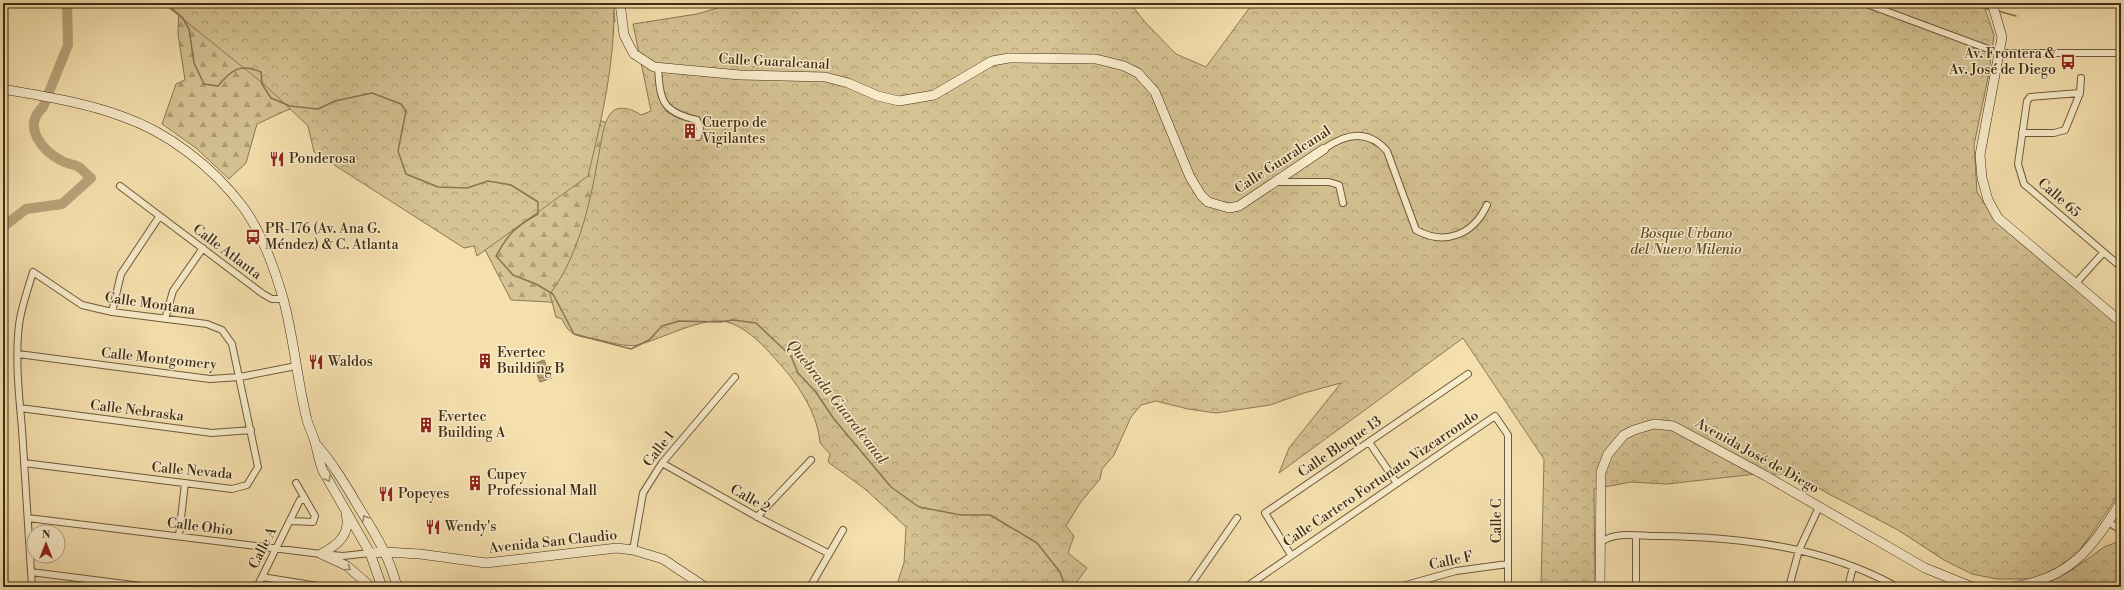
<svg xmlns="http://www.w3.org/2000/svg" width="2124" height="590" font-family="'Libre Bodoni',serif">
  <defs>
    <pattern id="forest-firs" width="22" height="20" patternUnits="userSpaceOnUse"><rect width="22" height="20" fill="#d6c293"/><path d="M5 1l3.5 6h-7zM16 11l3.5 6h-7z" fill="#af9e77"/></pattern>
    <pattern id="park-crowns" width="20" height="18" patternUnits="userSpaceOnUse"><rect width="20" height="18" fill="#d6c293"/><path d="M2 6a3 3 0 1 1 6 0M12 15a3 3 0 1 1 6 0" fill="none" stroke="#af9e77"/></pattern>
    <pattern id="water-rules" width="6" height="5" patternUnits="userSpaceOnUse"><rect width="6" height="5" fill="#b8a379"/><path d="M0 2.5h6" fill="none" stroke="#978562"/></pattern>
  </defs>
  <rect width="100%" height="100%" fill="#f5e0ad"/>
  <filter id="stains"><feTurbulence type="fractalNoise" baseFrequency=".005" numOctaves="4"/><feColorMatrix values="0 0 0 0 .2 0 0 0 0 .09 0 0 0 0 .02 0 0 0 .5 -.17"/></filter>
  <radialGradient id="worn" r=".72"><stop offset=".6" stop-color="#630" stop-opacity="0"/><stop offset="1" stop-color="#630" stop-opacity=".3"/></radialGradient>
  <!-- forest -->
  <path fill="url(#forest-firs)" stroke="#8c7854" d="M179,3H613L615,22L575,26L567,110L617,126L587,321L550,302L511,300L482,244L344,92L285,111L257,124L246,163L229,179L196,148L162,124L176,84L185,80L178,34Z"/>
  <!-- park -->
  <path fill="url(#park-crowns)" stroke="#8c7854" d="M163,3H614C615,63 602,118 588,176L477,256L474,246L464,248L314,152L308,126L265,85Z
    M735,3H1130L1145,22L1176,54L1206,67L1253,3H1983L1994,35L1989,73L1974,145L1977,192L1996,221L2121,328V491L2074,559L2037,579H1997L1972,574L1944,560L1898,530L1827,493L1795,474H1756L1667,484L1631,482L1594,489L1595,587H1541L1544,459L1463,338L1279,473L1289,448L1341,383L1304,393L1270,405L1216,413L1188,409L1156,401L1141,405L1131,417L1114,455L1102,469L1100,479L1080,503L1066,526L1074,536L1068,553L1087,568L1073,587H896L904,563L906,527L865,489L828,462L830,454L820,443C818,417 802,390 785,370C770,353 750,328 727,322C705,315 660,340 637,345C628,348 606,341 595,339C578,336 570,337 562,319L556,317L550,294C581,252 591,198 600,148C602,138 604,118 613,111C621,105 634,110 641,115L651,111L633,24L697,14Z
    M2117,542H2121V587H2040L2075,568L2104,547Z"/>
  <!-- water -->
  <path fill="url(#water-rules)" stroke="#887451" d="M544,360L552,378L540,382L533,364Z"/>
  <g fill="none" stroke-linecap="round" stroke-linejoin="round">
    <!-- stream -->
    <path stroke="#887451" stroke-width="1.5" d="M165,3L182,17L189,29L194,63L204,84L218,86C231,70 240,63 261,72L262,84L271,98L290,106L318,109L335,101L372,93L401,104L406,111L398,151L406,174L438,187L467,188L488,181L511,185L538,202V214C516,226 508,234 496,256L513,275L536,284L553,294L574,334L631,349L649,340L662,326L679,321L720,322L733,320L756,323L791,356L798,373L815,391L834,419L891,487L919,507L961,515H990L1037,543L1060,572L1064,583L1062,587
      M1965,3L1991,10
      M1998,11L2016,16"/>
    <!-- river -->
    <path stroke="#b8a379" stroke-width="10" d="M3,227L26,209L62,204L91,178C87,175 83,170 79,167C74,164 67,164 62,161C41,150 22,126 43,107L68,45L67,3"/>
    <defs>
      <path id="street" d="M1864,3L1999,53H2121
        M658,67C660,101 662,112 697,120L700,128L698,137
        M2080,93L2030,97L2027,101L2018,164L2024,184L2121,267
        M2022,133H2054L2065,130L2080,93L2081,78
        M1324,149C1346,133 1368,129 1387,151L1416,230C1445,246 1473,235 1487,205
        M2120,171H2121
        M1277,182H1329L1339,185L1343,203
        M120,186L263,294L272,299H283
        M2075,284L2103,253
        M112,312L121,274L159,217
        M165,319L173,291L203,248
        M18,354L210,379L240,377L296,366
        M20,408L212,433L251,430
        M1369,442L1396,482
        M24,463L232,489L247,485L258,467L232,344L222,330L207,324L112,312L82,305L33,272C28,289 21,308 19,325C15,359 19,395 22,429C25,482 29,534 32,587
        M662,463L761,519L828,553
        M757,517L811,460
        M28,518L321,554L343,556L370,553
        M291,521L313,522L315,516L296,483
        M2108,522L2121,530
        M179,536L185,483
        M1601,542C1616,531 1639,536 1657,536C1739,537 1824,546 1897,587
        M633,550L643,493L662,463L735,377
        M1291,555L1265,513L1468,374
        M31,572L149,587
        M262,577L324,587
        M257,587L300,500H305
        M810,587L843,530
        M1189,587L1237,518
        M1246,587L1495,416L1508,435V587
        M1399,587L1456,571L1508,564
        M1636,587V536
        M1789,587L1799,550L1819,507
        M1848,587L1853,567"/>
      <path id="secondary" d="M620,3L624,35L629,45L634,54L654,67L740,75L825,77L848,83L878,96L899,101L934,95L992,61L1009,58L1096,59L1124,66L1138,73L1155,92L1190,177L1201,195L1208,202L1229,208L1239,206L1324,149
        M1992,3L2002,37L1980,155L1982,178L1988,200L1998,218L2121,322
        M3,89C42,96 83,102 121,116C168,132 213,167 243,207C262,233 274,267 283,298C294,338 297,380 307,420C309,427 313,435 315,442C318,453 319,462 323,471L370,553L382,587
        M315,443C332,462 345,484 358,506C374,532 390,557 397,587
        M370,553L385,552L420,554L486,563L617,548L633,550L663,559L705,587
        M321,554C338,545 351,534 346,514
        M321,554L347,566L371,587
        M1600,587L1601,472L1608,454L1624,435L1634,430L1654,424L1673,426L1766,476L1925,568L1972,587
        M2013,587C2071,578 2091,549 2121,502"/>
    </defs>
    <!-- street casing -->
    <use href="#street" stroke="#6e5a3a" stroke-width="8"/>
    <!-- secondary casing -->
    <use href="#secondary" stroke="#412d14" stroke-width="10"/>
    <!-- street -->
    <use href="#street" stroke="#f8ebca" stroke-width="6"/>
    <!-- secondary -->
    <use href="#secondary" stroke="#f8ebca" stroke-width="9"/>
  </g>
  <!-- one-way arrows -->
  <defs><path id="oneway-chevron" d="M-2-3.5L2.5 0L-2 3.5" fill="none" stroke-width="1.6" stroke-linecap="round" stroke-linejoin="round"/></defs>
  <g stroke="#9c8c6f">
    <use href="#oneway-chevron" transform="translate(328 479) rotate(59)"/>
    <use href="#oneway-chevron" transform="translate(365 518) rotate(-121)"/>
    <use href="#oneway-chevron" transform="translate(348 568) rotate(34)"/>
  </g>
  <!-- icons -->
  <defs>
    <symbol id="bus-bare" viewBox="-9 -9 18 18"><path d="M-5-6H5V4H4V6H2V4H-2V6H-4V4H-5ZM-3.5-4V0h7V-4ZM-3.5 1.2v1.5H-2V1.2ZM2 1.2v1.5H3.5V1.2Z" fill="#8f2418" stroke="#f8ebca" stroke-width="2.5" paint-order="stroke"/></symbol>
    <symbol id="building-bare" viewBox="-9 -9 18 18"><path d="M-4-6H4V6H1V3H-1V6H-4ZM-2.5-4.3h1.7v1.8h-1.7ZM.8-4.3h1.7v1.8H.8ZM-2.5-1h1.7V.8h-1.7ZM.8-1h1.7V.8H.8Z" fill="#8f2418" stroke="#f8ebca" stroke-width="2.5" paint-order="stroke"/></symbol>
    <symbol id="restaurant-bare" viewBox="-9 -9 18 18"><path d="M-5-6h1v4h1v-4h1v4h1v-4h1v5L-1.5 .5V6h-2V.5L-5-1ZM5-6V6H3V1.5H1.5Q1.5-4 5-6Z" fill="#8f2418" stroke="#f8ebca" stroke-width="2.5" paint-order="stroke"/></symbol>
  </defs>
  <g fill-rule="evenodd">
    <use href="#bus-bare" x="2057" y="51" width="22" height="22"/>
    <use href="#building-bare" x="679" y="120" width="22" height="22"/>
    <use href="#restaurant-bare" x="266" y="148" width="22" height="22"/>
    <use href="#bus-bare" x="242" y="226" width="22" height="22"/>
    <use href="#building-bare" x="474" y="350" width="22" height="22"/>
    <use href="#restaurant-bare" x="305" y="351" width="22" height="22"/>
    <use href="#building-bare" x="415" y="414" width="22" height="22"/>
    <use href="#building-bare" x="464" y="472" width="22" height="22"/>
    <use href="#restaurant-bare" x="375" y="483" width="22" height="22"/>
    <use href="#restaurant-bare" x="422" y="516" width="22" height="22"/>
  </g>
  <g text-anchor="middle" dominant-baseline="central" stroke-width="3" stroke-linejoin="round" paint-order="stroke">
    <!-- poi labels -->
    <g font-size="14" fill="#412d14" stroke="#f8ebca" text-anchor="start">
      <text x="2056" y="54" text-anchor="end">Av. Frontera &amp;<tspan x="2056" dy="16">Av. José de Diego</tspan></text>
      <text x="702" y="123">Cuerpo de<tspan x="702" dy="16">Vigilantes</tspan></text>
      <text x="289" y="159">Ponderosa</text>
      <text x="265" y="229">PR-176 (Av. Ana G.<tspan x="265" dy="16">Méndez) &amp; C. Atlanta</tspan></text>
      <text x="497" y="353">Evertec<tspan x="497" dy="16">Building B</tspan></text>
      <text x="328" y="362">Waldos</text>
      <text x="438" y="417">Evertec<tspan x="438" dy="16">Building A</tspan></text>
      <text x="487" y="475">Cupey<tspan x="487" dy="16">Professional Mall</tspan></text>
      <text x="398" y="494">Popeyes</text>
      <text x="445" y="527">Wendy's</text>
    </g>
    <!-- street labels -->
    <g font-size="14" fill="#412d14" stroke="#f8ebca">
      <text transform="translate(774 62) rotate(3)">Calle Guaralcanal</text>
      <text transform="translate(1283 160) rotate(-33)">Calle Guaralcanal</text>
      <text transform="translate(2059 198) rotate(41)">Calle 65</text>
      <text transform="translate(227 252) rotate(37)">Calle Atlanta</text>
      <text transform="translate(150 304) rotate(8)">Calle Montana</text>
      <text transform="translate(159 359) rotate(6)">Calle Montgomery</text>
      <text transform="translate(137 411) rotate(7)">Calle Nebraska</text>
      <text transform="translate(1340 447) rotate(-34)">Calle Bloque 13</text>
      <text transform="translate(659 449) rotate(-52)">Calle 1</text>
      <text transform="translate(1757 456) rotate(29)">Avenida José de Diego</text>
      <text transform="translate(192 471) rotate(5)">Calle Nevada</text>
      <text transform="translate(1381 479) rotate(-34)">Calle Cartero Fortunato Vizcarrondo</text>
      <text transform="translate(750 499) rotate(29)">Calle 2</text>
      <text transform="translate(1497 521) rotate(-90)">Calle C</text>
      <text transform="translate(200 527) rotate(7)">Calle Ohio</text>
      <text transform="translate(553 542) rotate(-6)">Avenida San Claudio</text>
      <text transform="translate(263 548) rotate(-63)">Calle A</text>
      <text transform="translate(1451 561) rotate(-12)">Calle F</text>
    </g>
    <!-- park labels -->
    <g font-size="14" font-style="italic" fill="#5f4b2d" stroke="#f8ebca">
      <text x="1686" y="234">Bosque Urbano<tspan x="1686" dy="16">del Nuevo Milenio</tspan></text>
    </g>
    <!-- water labels -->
    <g font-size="15" font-style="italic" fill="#5f4a2d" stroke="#f8ebca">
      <text transform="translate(837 402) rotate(52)">Quebrada Guaralcanal</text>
    </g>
  </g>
  <!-- margin -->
  <rect width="2124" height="590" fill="none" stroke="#f5e0ad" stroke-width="16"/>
  <rect x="4" y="4" width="2116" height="582" fill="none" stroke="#412d14" stroke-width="2"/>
  <rect x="8" y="8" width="2108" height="574" fill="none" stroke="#412d14"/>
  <!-- north arrow -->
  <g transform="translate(46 544)"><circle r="19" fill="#f8ebca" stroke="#af9f81"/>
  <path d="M0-3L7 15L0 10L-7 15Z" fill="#8f2418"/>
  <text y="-6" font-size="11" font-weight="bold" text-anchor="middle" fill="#412d14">N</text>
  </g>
  <rect width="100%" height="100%" filter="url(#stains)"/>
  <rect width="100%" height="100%" fill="url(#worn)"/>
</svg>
